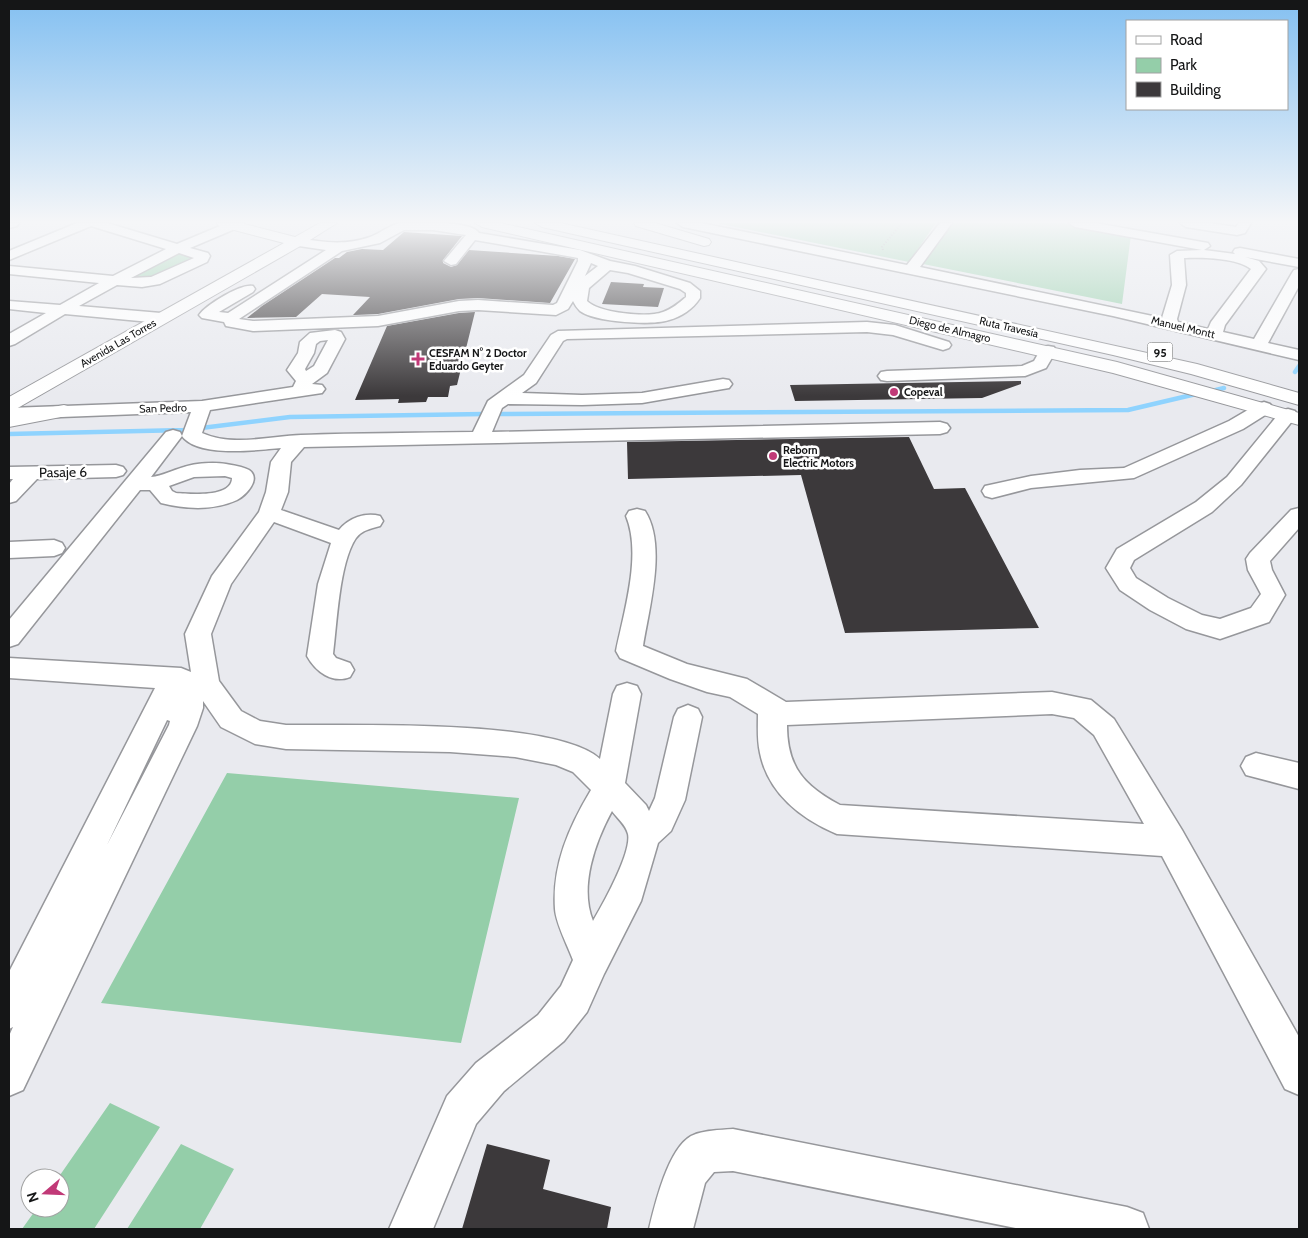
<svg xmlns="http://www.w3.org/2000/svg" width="1308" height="1238" font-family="Cabin,sans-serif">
  <rect width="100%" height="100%" fill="#e9eaef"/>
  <!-- green -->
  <path fill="#94cea9" d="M716,223H936L909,262Z
    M946,223H1064L1131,235L1122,304L918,263Z
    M177,247L201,254L155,281L115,279Z
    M227,773L519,798L461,1043L101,1003Z
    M110,1103L160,1127L94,1229H22L37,1208H60V1178H58Z
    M181,1144L234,1169L200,1229H127Z"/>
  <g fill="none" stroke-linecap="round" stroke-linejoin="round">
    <!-- stream -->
    <path stroke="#8fd3fe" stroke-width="4.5" d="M1295,372L1299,366
      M1216,390L1224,388
      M500,414L1128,410L1196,394
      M9,434L185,430L290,417L484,414"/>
  </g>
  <!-- building -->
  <path fill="#3c393b" d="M404,232L462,236L443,260V263L451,267L457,265L469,250L558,256L575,259L550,303L478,298L459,299L378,314L355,315H353L370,297L322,294L296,317L247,318L262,306L335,258H339L347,252L362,249L383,250Z
    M611,282L644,284L643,287L664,288L658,307L602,304Z
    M475,312L457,385L450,386L448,397H428L426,402L398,403L399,399L355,400L387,326L459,313Z
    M1021,381V384L982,398L795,401L790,385Z
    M909,437L934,489L965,488L1039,628L845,633L801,475L628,479L627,442Z
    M487,1144L550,1160L543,1189L611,1207L607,1229H462Z"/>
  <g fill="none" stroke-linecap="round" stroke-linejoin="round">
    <defs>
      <path id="minor" d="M9,223H19L17,226L9,228Z
        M77,223H107L177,244L227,223H244L242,226L190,248L208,253L210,256L207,262L160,284L142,287L117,285L79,306L161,313L166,315L169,318L166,321L161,323L65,314L15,344L9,346V334L46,313L9,309V301L60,305L99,283L9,274V266L113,276L166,249L91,226L9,260V251ZM179,253L194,258L151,277L131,278Z
        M401,223C417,223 471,220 479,233L580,250L610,261L635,266L690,283L700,291V298C693,309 681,317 669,320C651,326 595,322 580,311C577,308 575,305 573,301L568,309L556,315L478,310L459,311L378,326L253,331L226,326L224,322L202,318L199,315C206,305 241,283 253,286L255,289L253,292L219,312L228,313L326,250L292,245L290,242L292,239L297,238C323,242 344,246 370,237C381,233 389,225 401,223ZM404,230H433L466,235L444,261L451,265L456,264L475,240L573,257L578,258V261L557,303L553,305L478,300L459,301L378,316L253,321L239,319L342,251L380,243ZM591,263L598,266L585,276ZM610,270L628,273L680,289L686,293V297C679,303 672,309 663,312C647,318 599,313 587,301L589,288Z
        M677,223H701L907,265L940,223H952L920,267L1162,318L1172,285L1170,255L1177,251L1202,250L1075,227L1069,223H1095L1208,243L1210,246L1204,250L1235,254L1233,252L1235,249L1240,248L1299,259V267L1245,257L1259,261L1266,269L1225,325L1223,332L1254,339L1292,273L1294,270L1299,269V286L1268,343L1299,350V360L1113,316L683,227ZM1184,258C1201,257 1238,258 1251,269L1211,322L1208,329L1178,322L1177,319L1186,285Z
        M1180,223H1209L1236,227L1239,223H1251L1245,233L1237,235L1186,227Z
        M867,322L895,325L949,342L951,345L949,348L943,350L893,335L867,332L567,339L563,341L536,383L522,393L582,395L642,393L723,379L729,380L732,384L729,388L723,389L642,403L582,405L508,404L502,408L492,432L940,422L947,424L950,428L947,432L940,434L304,447L291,462L288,492L281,510L339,530C349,518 365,512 380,516L383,521L380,526C370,529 362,530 356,538C339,563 337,624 333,654L336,658L350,663L354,670L350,677C332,684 316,672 307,656L318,584L331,543L274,522L231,584L211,634L219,681L241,711L260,721L286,725C352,726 554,718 600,759L613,694L617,686L627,683L637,686L641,694L625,783L646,805L649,811L655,798L674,717L678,709L688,705L698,709L702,717L685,800L671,831L658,843L641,901L604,974L587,1012L564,1041L504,1091L476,1124L433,1229H389L447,1096L476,1063L538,1015L561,986L573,960C568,946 556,924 555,909C552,865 569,827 591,790L573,772L556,765L515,757L450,752L286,749L255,744L221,727L203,701V708L197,726L23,1090L9,1096V1036L13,1027L9,1029V972L155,688L9,678V658L181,668L191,672L185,634L212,576L259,512L266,492L271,462L281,448C258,450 198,458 182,436L151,477C162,476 173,470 184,467C196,463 214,462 226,464C232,465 244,467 249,470C262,479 245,496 237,500C213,511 185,509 161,503L150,490H140L18,644L9,647V620L166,432L173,430L180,432L182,436L191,412L9,419V408L202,401L293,387L296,381L287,370L298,353L300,342L310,333L335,330L341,332L345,339L327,373L312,384L322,385L325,389L322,393L210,410L202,433C233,447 269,436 301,435C358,433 415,433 473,432L488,401L524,375L551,335L558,331ZM328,340L314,366L306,371L305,369L314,353L316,344L320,341ZM225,476L232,478C232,498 190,494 176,493L172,491L169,486L194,477ZM167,720L170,721L169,725L107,845ZM612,811C617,818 626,825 628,834C632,852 603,904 593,921C579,887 595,842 612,811Z
        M1048,346L1054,347L1056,351L1046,368L1025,376L887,381L881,380L878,376L881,372L887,371L1022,366L1034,361L1042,347Z
        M1264,402L1270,404L1273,408L1270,412L1243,429L1134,478L1031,488L992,498L985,496L982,491L985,486L1031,476L1080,470L1124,468L1229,421L1258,404Z
        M1288,409L1295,411L1297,415L1241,485L1212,512L1134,560L1130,568L1136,578L1168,598L1202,615L1220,619L1251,608L1261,594L1248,570L1246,559L1250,553L1291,510L1299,508V528L1270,561L1272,570L1285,595L1269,622L1220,639L1186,629L1150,610L1120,590L1106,568L1117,549L1196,502L1227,477L1281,411Z
        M116,465L123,467L126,471L123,475L116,477L37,479L16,501L9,503V484L13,479H9V467Z
        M637,509L645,511C667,545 649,608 643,646L687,664L747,679L786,702L1052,692L1091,700L1114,719L1182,830L1299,1037V1095L1285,1089L1162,856L837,834C801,819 768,793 760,753C757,740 758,727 758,714L730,697L707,692L670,679L620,658L616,651C624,612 642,554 626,516L629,511ZM1052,714L1074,718L1094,735L1144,824L840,805C804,786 787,767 787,725Z
        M54,540L62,543L65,548L62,553L54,556L9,558V542Z
        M1256,753L1299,763V789L1246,775L1241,766L1246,757Z
        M733,1129L1127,1207L1143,1213L1149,1229H1020L733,1171L714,1172L705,1183L693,1229H649C655,1204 668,1149 691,1136C704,1130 719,1130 733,1129Z"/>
      <path id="major" d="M217,223H240L295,237L320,223H337L302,245L16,409L9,411V397L284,243L219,226Z
        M475,223H500L1117,362L1299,413V425L1113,373L482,227Z
        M64,405L71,407L74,411L71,415L9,427V415Z"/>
      <path id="highway" d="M535,223H560L1197,364L1299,393V405L1191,374L1113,355L542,227Z
        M634,223H655L709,239L711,242L709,245L704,246L636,226Z"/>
    </defs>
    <!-- minor casing -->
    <use href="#minor" stroke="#96979b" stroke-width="3"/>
    <!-- major casing -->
    <use href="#major" stroke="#96979b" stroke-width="2"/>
    <!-- highway casing -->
    <use href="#highway" stroke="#96979b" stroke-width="2"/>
    <!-- path -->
    <path stroke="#8d8e91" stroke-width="2" stroke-dasharray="1 2" stroke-linecap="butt" d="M883,250L882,247L902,223"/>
    <!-- minor -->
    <use href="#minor" fill="#fff" fill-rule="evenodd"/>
    <!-- major -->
    <use href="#major" fill="#fff" fill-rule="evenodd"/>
    <!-- highway -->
    <use href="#highway" fill="#fff" fill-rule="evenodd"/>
  </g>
  <!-- sky -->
  <linearGradient id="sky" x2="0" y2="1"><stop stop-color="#84c0f1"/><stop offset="0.56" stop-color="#f5f6f8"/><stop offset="1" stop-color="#f5f6f8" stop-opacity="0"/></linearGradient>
  <rect width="1308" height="396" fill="url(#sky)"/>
  <!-- markers -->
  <g fill="#c13977" stroke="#fff" stroke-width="2">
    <path d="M415.5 351.5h5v5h5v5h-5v5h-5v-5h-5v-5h5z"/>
    <circle cx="894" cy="392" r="5"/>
    <circle cx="773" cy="456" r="5"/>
  </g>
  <g text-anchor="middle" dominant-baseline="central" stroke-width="5" stroke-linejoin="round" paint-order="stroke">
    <!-- far-street labels -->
    <g font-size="11" fill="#151617" stroke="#fff">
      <text transform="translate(1009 327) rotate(13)">Ruta Travesía</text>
      <text transform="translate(1183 327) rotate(13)">Manuel Montt</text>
      <text transform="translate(950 329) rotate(13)">Diego de Almagro</text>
      <text transform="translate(118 343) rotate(-30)">Avenida Las Torres</text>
      <text transform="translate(163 408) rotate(-2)">San Pedro</text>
    </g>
    <!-- far-poi labels -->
    <g font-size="11" font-weight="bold" fill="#151617" stroke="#fff" text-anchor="start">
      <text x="429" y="353">CESFAM N° 2 Doctor<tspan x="429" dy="13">Eduardo Geyter</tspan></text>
      <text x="904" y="392">Copeval</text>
      <text x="783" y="450">Reborn<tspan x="783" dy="13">Electric Motors</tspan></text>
    </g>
    <!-- shield labels -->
    <rect fill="#fff" stroke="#5b5c5d" stroke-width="1" x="1147.5" y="342.5" width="25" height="19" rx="4"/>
    <g font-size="12" font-weight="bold" fill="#151617">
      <text x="1160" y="352">95</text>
    </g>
    <!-- street labels -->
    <g font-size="14" fill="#151617" stroke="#fff">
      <text transform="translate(63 472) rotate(-1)">Pasaje 6</text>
    </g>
  </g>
  <!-- border -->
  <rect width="1308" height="1238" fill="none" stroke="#151617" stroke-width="20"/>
  <!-- legend -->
  <rect x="1126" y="20" width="162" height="90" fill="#ffffff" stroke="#a1a2a2"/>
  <rect x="1136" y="36" width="25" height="8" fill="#ffffff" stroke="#a1a2a2"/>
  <text x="1170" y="45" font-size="15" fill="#151617">Road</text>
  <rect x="1136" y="58" width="25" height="15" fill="#94cea9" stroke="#a1a2a2"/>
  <text x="1170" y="70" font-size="15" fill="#151617">Park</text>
  <rect x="1136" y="82" width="25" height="15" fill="#3c393b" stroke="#a1a2a2"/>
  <text x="1170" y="95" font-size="15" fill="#151617">Building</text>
  <!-- north arrow -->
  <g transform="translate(45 1193) rotate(251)"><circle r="24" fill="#ffffff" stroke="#a1a2a2"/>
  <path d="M0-4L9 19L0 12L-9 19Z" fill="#c13977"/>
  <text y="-8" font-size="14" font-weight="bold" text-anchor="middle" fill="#151617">N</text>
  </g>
</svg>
